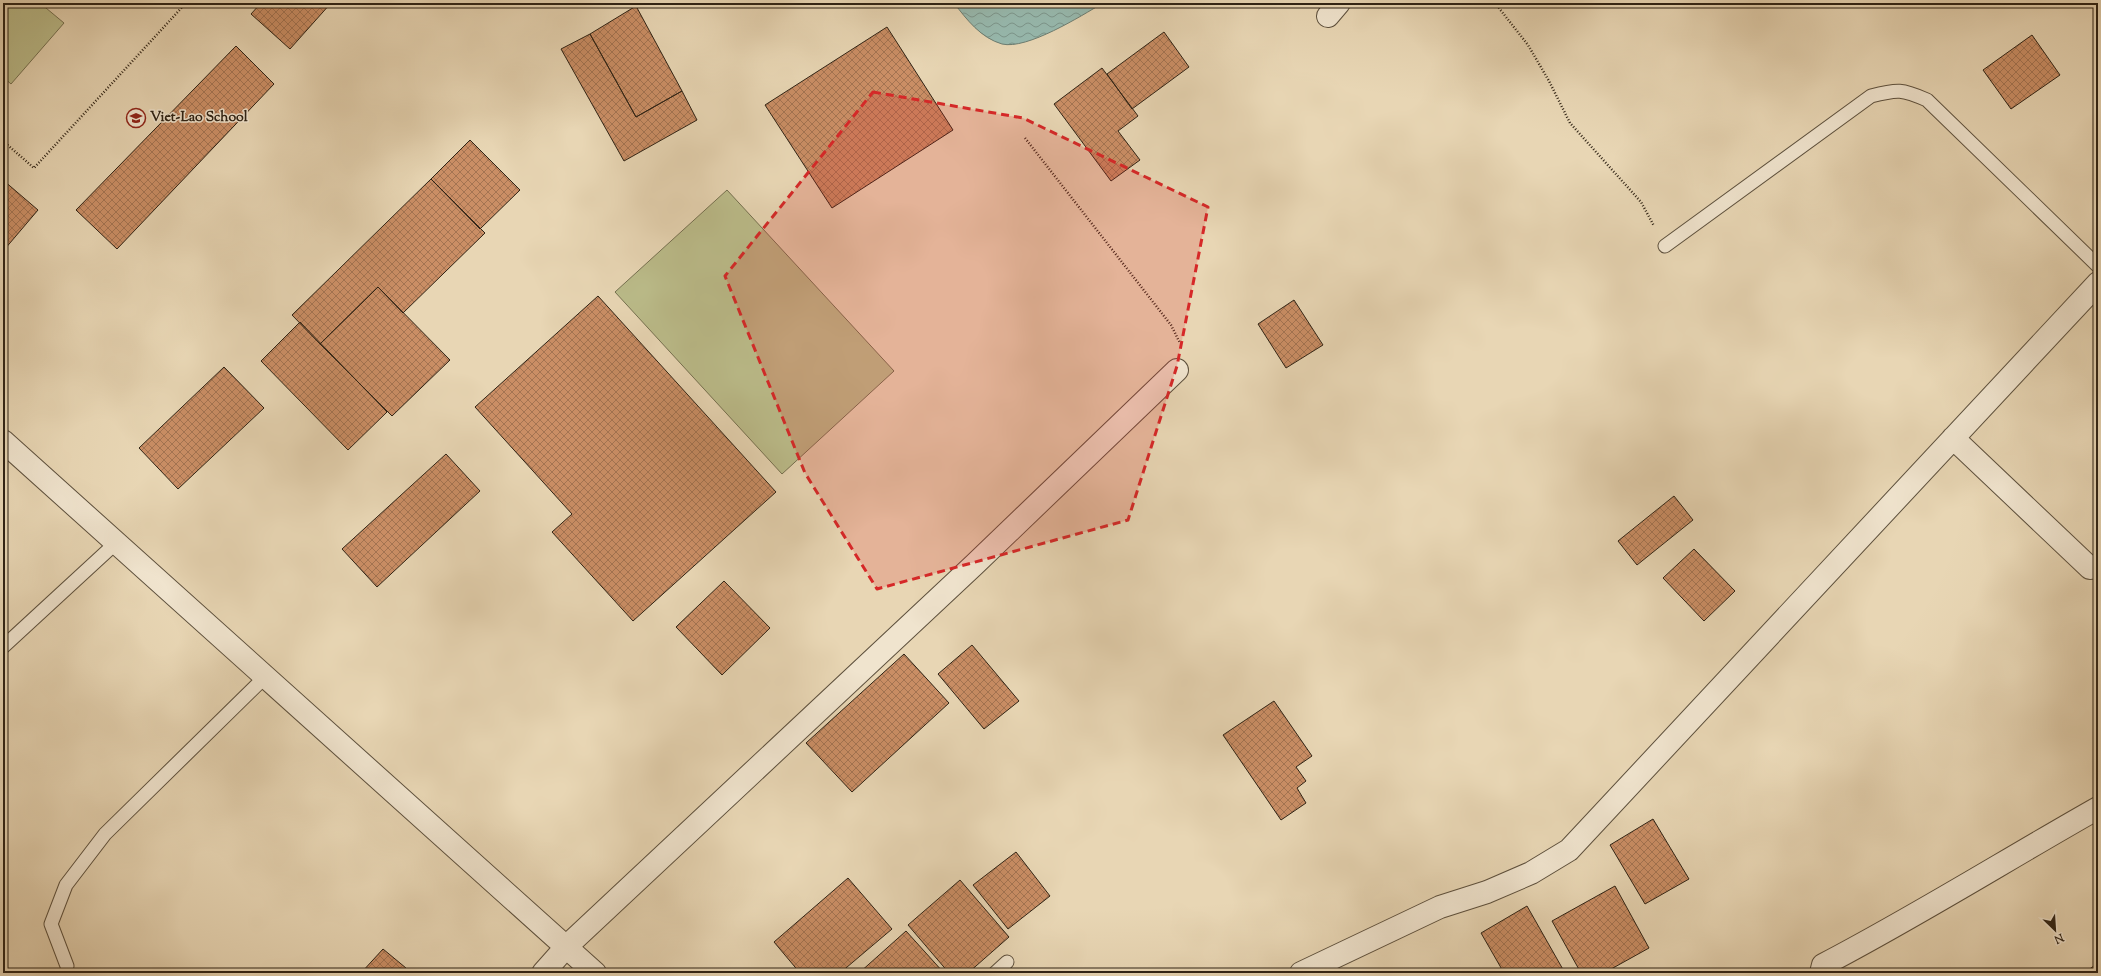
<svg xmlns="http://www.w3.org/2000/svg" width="2101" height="976" font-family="'Sorts Mill Goudy',serif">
  <defs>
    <pattern id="water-waves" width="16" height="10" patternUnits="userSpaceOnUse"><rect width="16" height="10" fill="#97b9ae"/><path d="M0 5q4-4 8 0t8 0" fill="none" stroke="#7c968c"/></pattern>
    <pattern id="building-cross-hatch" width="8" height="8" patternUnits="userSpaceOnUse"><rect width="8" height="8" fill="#ca8e65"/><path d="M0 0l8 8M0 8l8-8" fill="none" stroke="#a47452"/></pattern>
  </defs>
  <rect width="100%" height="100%" fill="#e8d6b4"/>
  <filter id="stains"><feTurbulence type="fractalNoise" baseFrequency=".005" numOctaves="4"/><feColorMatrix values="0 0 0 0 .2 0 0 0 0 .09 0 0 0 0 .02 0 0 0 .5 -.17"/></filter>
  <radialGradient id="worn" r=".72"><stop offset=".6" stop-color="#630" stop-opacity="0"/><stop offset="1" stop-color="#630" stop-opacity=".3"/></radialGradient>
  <!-- pitch -->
  <path fill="#bbbc8a" stroke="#757050" d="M3,3H40L64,23L11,84L3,77Z
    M727,190L894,371L782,474L615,292Z"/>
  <!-- water -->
  <path fill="url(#water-waves)" stroke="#6d7d71" d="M954,3H1103C1081,16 1027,50 1002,44C981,38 967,20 954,3Z"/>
  <!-- building -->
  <path fill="url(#building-cross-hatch)" stroke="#2f2315" d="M261,3H331L290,49L251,14Z
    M636,6L682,91L636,117L590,34Z
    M887,27L953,130L832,208L765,105Z
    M1164,32L1189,67L1132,109L1107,74Z
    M590,34L636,117L682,91L697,120L624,161L561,49Z
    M2032,35L2060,75L2011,109L1983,70Z
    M236,46L274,84L117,249L76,210Z
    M1102,68L1138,116L1118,131L1140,160L1111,181L1054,104Z
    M470,140L520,190L480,229L431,179Z
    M431,179L485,233L403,313L378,287L320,344L292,315Z
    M3,180L38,210L4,250L3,249Z
    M378,287L450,360L392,416L320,344Z
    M598,296L776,492L633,621L552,532L572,514L475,407Z
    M1294,300L1323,345L1286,368L1258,324Z
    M300,322L387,412L348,450L261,361Z
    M224,367L264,408L178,489L139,448Z
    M446,454L480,491L377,587L342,549Z
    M1674,496L1693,520L1637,565L1618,541Z
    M1694,549L1735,591L1704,621L1663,578Z
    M724,581L770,628L722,675L676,627Z
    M972,645L1019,701L984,729L938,674Z
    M904,654L949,703L852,792L806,743Z
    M1274,701L1312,756L1296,767L1306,781L1297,788L1306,803L1281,820L1223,735Z
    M1653,819L1689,879L1645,904L1610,845Z
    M1016,852L1050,896L1008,929L973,885Z
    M848,878L892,929L840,973H800L774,942Z
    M960,880L1009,937L968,973H949L908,925Z
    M1615,886L1649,948L1604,973H1581L1552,921Z
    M1527,906L1565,973H1504L1481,933Z
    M906,931L944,973H859Z
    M383,949L406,968L401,973H361Z
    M2098,963V973H2084Z"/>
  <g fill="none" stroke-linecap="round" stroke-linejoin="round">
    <defs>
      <path id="service" d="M1665,246L1871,96C1898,89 1902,89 1927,100L2098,266
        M3,647L117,542
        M67,966L51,924L66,885L105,834L266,676
        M995,973L1007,962"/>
      <path id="minor" d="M1328,16L1339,3
        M1953,438L2090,568
        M3,441L595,973
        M543,973L567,946L974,565L1177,370
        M1301,973L1440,907L1487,892L1531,873L1569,850L2098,283
        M1821,973L1823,965C1917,916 2006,860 2098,808"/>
    </defs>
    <!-- service casing -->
    <use href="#service" stroke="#5d503d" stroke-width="15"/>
    <!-- minor casing -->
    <use href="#minor" stroke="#5d503d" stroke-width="24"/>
    <!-- path -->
    <path stroke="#2f2315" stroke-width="2.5" stroke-dasharray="1 2" stroke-linecap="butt" d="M1495,3L1528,45L1549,81L1570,123L1641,202L1654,226
      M1025,138L1171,325L1180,343
      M3,141L34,168L186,3"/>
    <!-- service -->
    <use href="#service" stroke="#f0e4ce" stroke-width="13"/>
    <!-- minor -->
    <use href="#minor" stroke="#f0e4ce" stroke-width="22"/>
  </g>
  <!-- marked area -->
  <path fill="#d62828" fill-opacity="0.2" stroke="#d62828" stroke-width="3" stroke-dasharray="8 5" stroke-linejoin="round" d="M873,92L1023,118L1208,207L1177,366L1128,520L877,589L805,473L725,276Z"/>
  <!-- icons -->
  <defs>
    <symbol id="school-ring" viewBox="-11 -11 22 22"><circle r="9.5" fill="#f0e4ce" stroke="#8f2418" stroke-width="1.5"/><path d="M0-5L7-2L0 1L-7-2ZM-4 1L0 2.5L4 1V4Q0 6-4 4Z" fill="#8f2418"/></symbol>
  </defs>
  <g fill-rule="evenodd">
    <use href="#school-ring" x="125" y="107" width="22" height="22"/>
  </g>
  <g text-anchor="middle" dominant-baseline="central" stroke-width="3" stroke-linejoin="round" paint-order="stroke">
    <!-- poi labels -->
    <g font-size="14" font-weight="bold" fill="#2f2315" stroke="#f0e4ce" text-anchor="start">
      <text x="150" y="118">Viet-Lao School</text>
    </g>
  </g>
  <!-- margin -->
  <rect width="2101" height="976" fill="none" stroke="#e8d6b4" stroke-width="16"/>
  <rect x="4" y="4" width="2093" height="968" fill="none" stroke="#2f2315" stroke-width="2"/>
  <rect x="8" y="8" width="2085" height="960" fill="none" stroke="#2f2315"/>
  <!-- north arrow -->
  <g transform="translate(2055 930) rotate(155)" stroke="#f0e4ce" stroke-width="3" paint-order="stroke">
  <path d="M0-3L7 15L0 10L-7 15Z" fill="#2f2315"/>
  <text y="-6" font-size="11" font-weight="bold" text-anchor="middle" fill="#2f2315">N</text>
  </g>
  <rect width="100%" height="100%" filter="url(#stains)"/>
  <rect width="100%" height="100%" fill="url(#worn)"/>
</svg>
